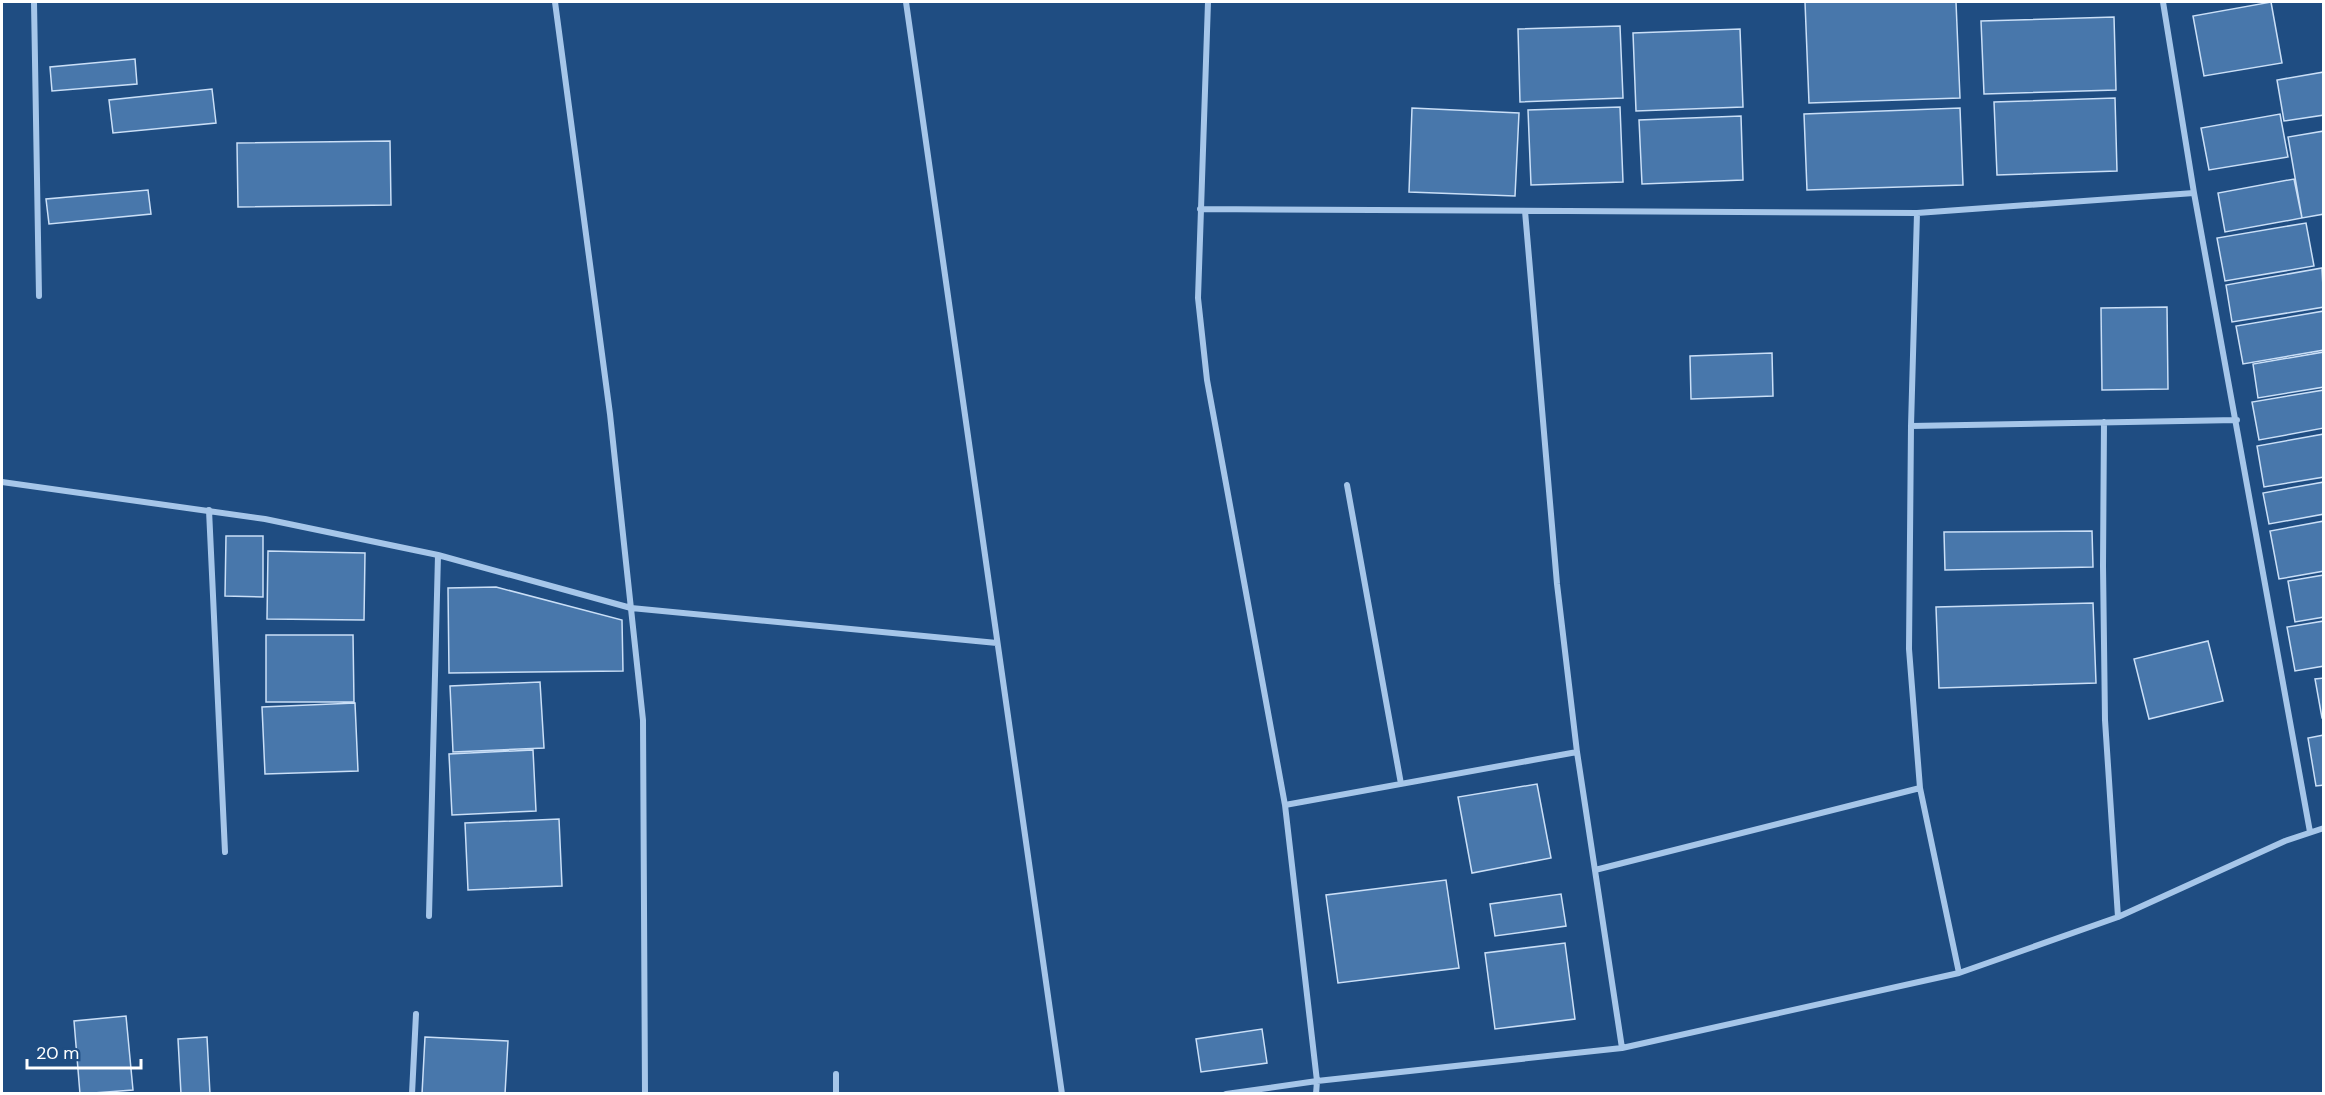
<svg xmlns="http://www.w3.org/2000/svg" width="2325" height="1095" font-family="'DM Sans',sans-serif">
  <rect width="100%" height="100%" fill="#1f4d82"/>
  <!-- building -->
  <path fill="#4877ab" stroke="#cadff7" stroke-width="1.5" d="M1805,2H1956L1960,98L1809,103Z
    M2271,2L2282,63L2204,76L2193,16Z
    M2114,17L2116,90L1984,94L1981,21Z
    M1620,26L1623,98L1520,102L1518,29Z
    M1740,29L1743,107L1636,111L1633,33Z
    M135,59L137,84L52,91L50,67Z
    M2324,72V115L2284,121L2277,80Z
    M212,89L216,123L113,133L109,100Z
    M2115,98L2117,171L1997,175L1994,102Z
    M1620,107L1623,182L1531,185L1528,110Z
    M1412,108L1519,113L1515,196L1409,192Z
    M1960,108L1963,185L1807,190L1804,114Z
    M2280,114L2288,157L2209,170L2201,128Z
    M1741,116L1743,180L1642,184L1639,120Z
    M2324,131V214L2302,218L2288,137Z
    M390,141L391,205L238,207L237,143Z
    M2294,179L2302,218L2225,232L2218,193Z
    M148,190L151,214L49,224L46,199Z
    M2306,223L2314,266L2225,281L2217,238Z
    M2322,268L2324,307L2232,322L2226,285Z
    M2167,307L2168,389L2102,390L2101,308Z
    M2324,311V350L2243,364L2236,326Z
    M2324,352V387L2258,398L2253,364Z
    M1772,353L1773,396L1691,399L1690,356Z
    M2324,390V428L2259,440L2252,402Z
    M2324,434V477L2264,487L2257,446Z
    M2324,482V514L2269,524L2263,493Z
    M2324,521V571L2279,579L2270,531Z
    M2092,531L2093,567L1945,570L1944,532Z
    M226,536H263V597L225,596Z
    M268,551L365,553L364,620L267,619Z
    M2324,575V617L2295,622L2288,581Z
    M496,587L622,620L623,671L449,673L448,588Z
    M2093,603L2096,683L1939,688L1936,607Z
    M2324,621V666L2295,671L2287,627Z
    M266,635H353L354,702H266Z
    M2208,641L2223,701L2149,719L2134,659Z
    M2324,678V718H2322L2315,679Z
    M540,682L544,748L453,752L450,686Z
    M355,703L358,771L265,774L262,707Z
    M2324,735V785L2316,786L2308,738Z
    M533,750L536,811L452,815L449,754Z
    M1537,784L1551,858L1472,873L1458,797Z
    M559,819L562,886L468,890L465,823Z
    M1446,880L1459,968L1338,983L1326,895Z
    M1561,894L1566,926L1495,936L1490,904Z
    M1565,943L1575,1019L1495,1029L1485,953Z
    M126,1016L133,1090L80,1094L74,1021Z
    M1262,1029L1267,1063L1201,1072L1196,1039Z
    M207,1037L210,1094H181L178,1039Z
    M425,1037L508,1041L505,1094H422Z"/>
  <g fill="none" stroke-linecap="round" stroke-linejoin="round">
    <!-- street -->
    <path stroke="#a6c6e9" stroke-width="6" d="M34,2L39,296
      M555,2L610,414L643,720L645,1094
      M906,2L1062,1094
      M1208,2L1198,298L1207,380L1285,805L1317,1081L1316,1094
      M2163,2L2194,193L2310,832
      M1200,209L1917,213L2194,193
      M1525,211L1557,584L1577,752L1622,1048
      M1917,213L1911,426L1909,649L1920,788L1959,973
      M2104,422L2103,566L2105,720L2118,917
      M1911,426L2237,420
      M2,482L265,519L438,555L631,608L997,643
      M1347,485L1401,784
      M209,510L225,852
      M1285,805L1577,752
      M1595,870L1920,788
      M429,916L438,555
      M836,1074V1094
      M412,1094L416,1014
      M1226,1094L1317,1081L1622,1048L1959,973L2118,917L2285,841L2324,828"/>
  </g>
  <!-- border -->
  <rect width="2325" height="1095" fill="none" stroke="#ffffff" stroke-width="6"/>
  <!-- scale -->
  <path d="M27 1059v9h114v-9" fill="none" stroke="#ffffff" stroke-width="3"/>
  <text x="36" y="1059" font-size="18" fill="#ffffff" stroke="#1f4d82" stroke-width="4.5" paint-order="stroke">20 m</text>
</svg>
